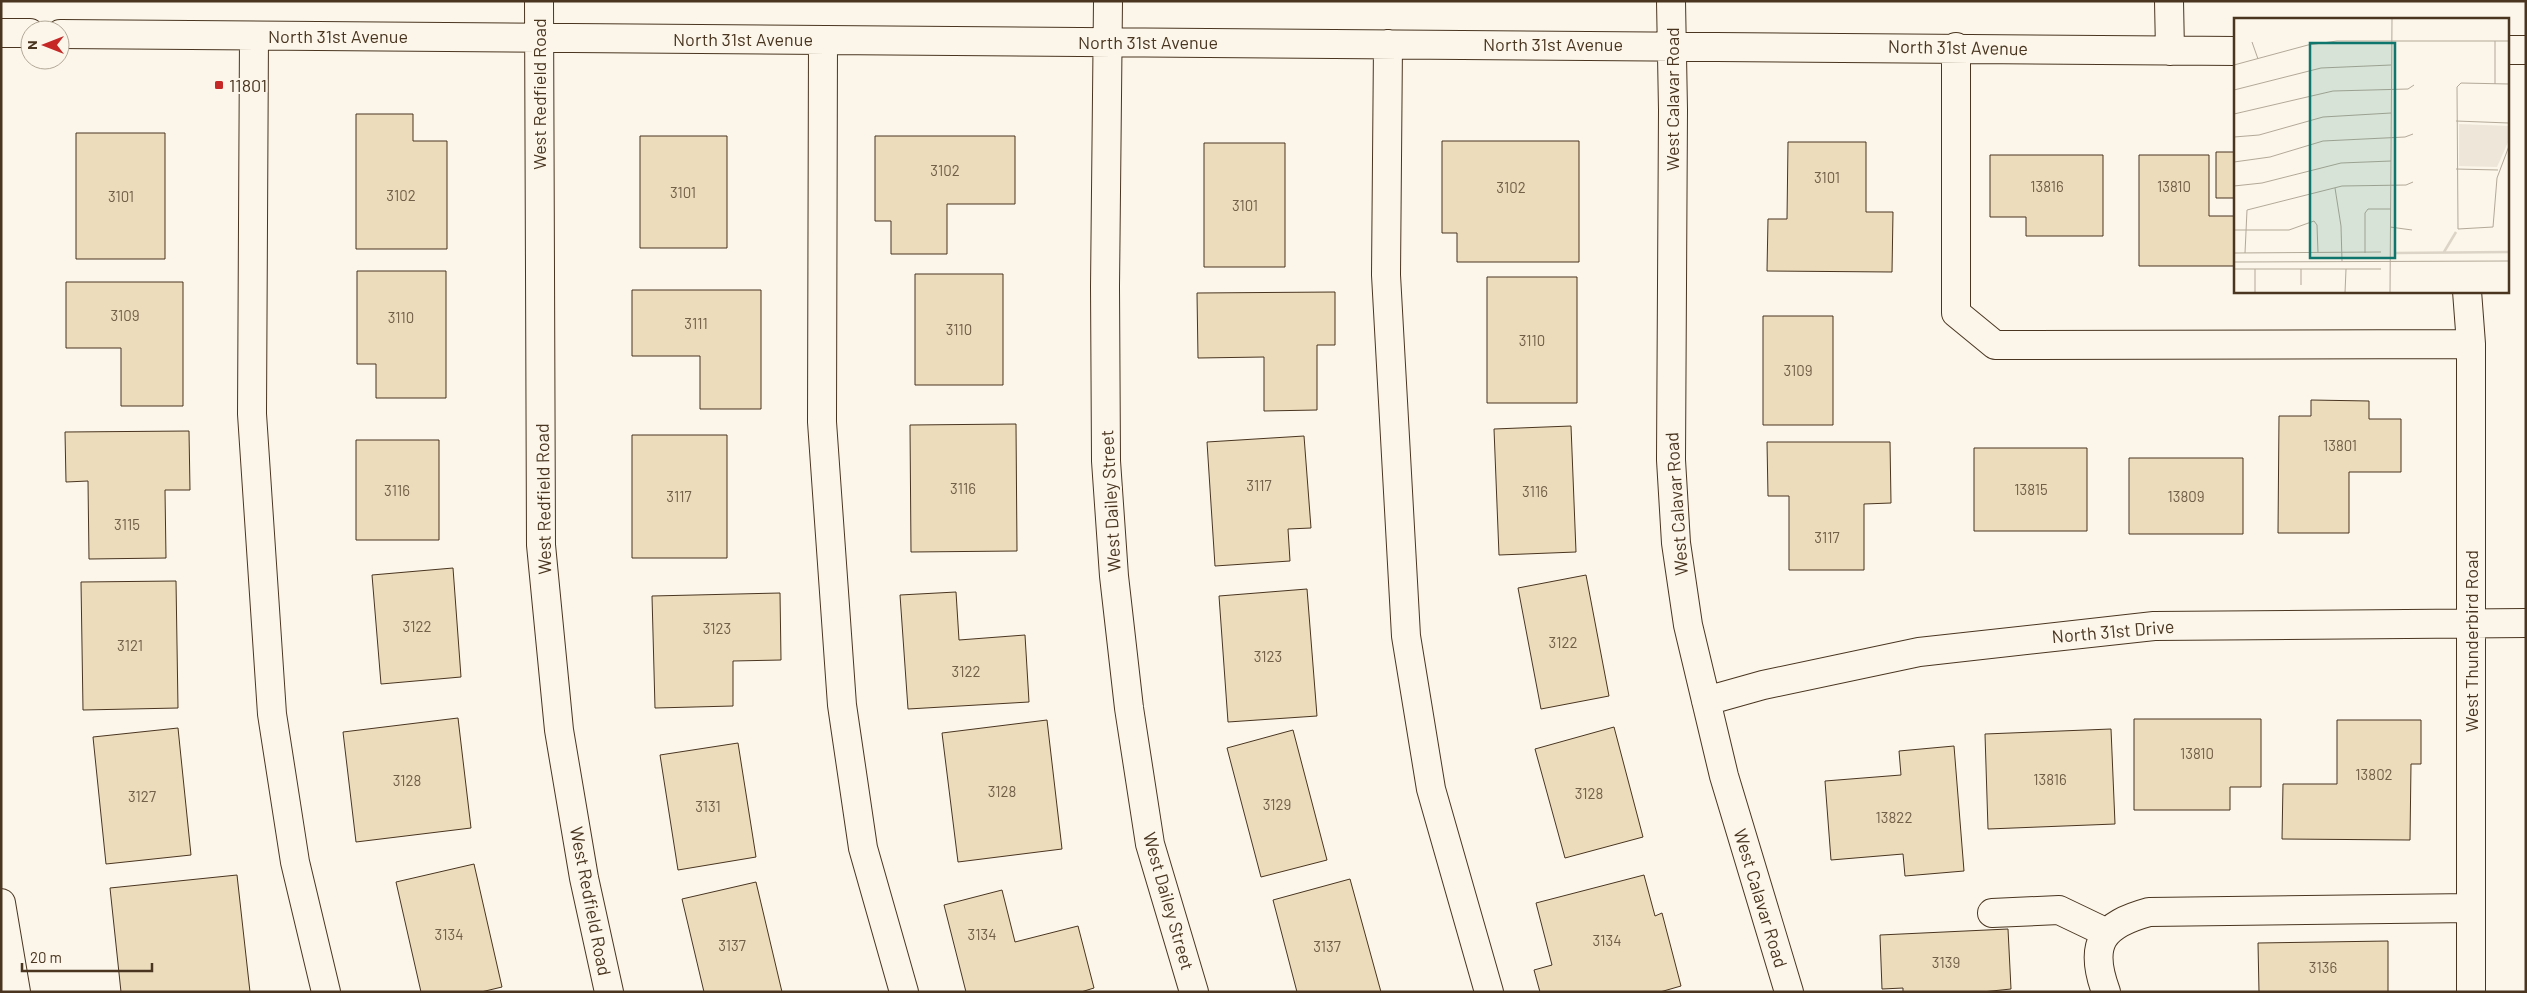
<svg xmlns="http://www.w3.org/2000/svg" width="2527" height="993" font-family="Barlow,sans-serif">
  <rect width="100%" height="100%" fill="#fbf6e9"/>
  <!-- building -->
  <path fill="#ecdcbc" stroke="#4a3520" d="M356,114H413V141H447V249H356Z
    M76,133H165V259H76Z
    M640,136H727V248H640Z
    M875,136H1015V204H947V254H891V221H875Z
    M1442,141H1579V262H1457V233H1442Z
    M1788,142H1866V212H1893L1892,272L1767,271L1768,219H1787Z
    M1204,143H1285V267H1204Z
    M2216,152H2236V198H2216Z
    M1990,155H2103V236H2026V217H1990Z
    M2139,155H2209V216H2236V266H2139Z
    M357,271H446V398H376V364H357Z
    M915,274H1003V385H915Z
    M1487,277H1577V403H1487Z
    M66,282H183V406H121V348H66Z
    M632,290H761V409H700V356H632Z
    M1335,292V345H1317V410L1264,411V357L1198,358L1197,293Z
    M1763,316H1833V425H1763Z
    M2311,400L2369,401V419H2401V472H2349V533H2278L2279,416H2311Z
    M1016,424L1017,551L911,552L910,425Z
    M1571,426L1576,552L1499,555L1494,429Z
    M189,431L190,490H165L166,558L89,559L88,481L66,482L65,432Z
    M632,435H727V558H632Z
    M1304,436L1311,528L1288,529L1290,561L1215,566L1207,442Z
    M356,440H439V540H356Z
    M1767,442H1890L1891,503L1864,504V570H1789V496H1768Z
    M1974,448H2087V531H1974Z
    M2129,458H2243V534H2129Z
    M453,568L461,677L381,684L372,575Z
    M1586,575L1609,696L1541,709L1518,588Z
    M176,581L178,708L83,710L81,582Z
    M1307,589L1317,716L1228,722L1219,596Z
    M956,592L959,640L1025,635L1029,702L908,709L900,595Z
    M780,593L781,660L733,661V706L655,708L652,596Z
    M458,718L471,828L356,842L343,732Z
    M2134,719H2261V787H2230V810H2134Z
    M1047,720L1062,849L958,862L942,733Z
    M2337,720H2421V764H2411L2410,840L2282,839L2283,784H2337Z
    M1614,727L1643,837L1565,858L1535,749Z
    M178,728L191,855L106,864L93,737Z
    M2111,729L2115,824L1988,829L1985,734Z
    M1293,730L1327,860L1261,877L1227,748Z
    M738,743L756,857L678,870L660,755Z
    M1954,746L1964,871L1905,876L1903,854L1831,860L1825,781L1901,775L1899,751Z
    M474,864L502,987L481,992H421L396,882Z
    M237,875L250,992H121L110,888Z
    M1644,875L1655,916L1662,913L1681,986L1660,992H1540L1534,970L1552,965L1536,903Z
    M1350,879L1381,992H1297L1273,900Z
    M756,882L782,992H704L682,899Z
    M1002,890L1015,942L1078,926L1094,988L1081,992H966L944,905Z
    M2008,929L2011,989L1982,992H1903V988L1882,989L1880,935Z
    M2388,941V992H2259L2258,943Z"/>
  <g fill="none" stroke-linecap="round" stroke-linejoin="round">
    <defs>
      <path id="minor" d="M539,1L541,545L559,730L584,878L609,992
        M1108,1L1105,287L1106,461L1114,576L1129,708L1150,844L1194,992
        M1671,1L1673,110L1671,460L1676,543L1688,625L1724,776L1789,992
        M2169,1L2170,51
        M1,33H30
        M60,34L2236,51
        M254,36L252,414L272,714L295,862L326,992
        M823,40L822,422L842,705L863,848L904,992
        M1388,44L1386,275L1406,636L1431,789L1489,992
        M1956,47V313L1995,345L2471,344
        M2508,50H2526
        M2467,291L2471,344V992
        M1706,701L1763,685L1919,652L2154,626L2526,623
        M1,903L16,992
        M1992,913L2059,910L2105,932
        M2106,992C2088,943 2102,925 2149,912L2471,908"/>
    </defs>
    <!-- minor casing -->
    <use href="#minor" stroke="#4a3520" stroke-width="30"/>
    <!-- minor -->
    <use href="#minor" stroke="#fbf6e9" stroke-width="28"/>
  </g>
  <!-- markers -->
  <rect fill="#c62828" stroke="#fbf6e9" stroke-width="2" x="214" y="80" width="10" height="10" rx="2.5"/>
  <g text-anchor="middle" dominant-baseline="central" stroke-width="4" stroke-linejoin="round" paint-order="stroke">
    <!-- number labels -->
    <g font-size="15" fill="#725f47">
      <text x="945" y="170">3102</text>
      <text x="1827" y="177">3101</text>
      <text x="2047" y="186">13816</text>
      <text x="2174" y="186">13810</text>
      <text x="1511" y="187">3102</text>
      <text x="683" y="192">3101</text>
      <text x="401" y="195">3102</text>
      <text x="121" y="196">3101</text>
      <text x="1245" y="205">3101</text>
      <text x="125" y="315">3109</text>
      <text x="401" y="317">3110</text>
      <text x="696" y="323">3111</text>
      <text x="959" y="329">3110</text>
      <text x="1532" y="340">3110</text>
      <text x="1798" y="370">3109</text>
      <text x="2340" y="445">13801</text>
      <text x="1259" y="485">3117</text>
      <text x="963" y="488">3116</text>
      <text x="2031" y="489">13815</text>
      <text x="397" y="490">3116</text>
      <text x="1535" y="491">3116</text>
      <text x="679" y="496">3117</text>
      <text x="2186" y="496">13809</text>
      <text x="127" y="524">3115</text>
      <text x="1827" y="537">3117</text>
      <text x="417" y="626">3122</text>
      <text x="717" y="628">3123</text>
      <text x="1563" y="642">3122</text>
      <text x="130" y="645">3121</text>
      <text x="1268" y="656">3123</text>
      <text x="966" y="671">3122</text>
      <text x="2197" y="753">13810</text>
      <text x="2374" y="774">13802</text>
      <text x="2050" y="779">13816</text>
      <text x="407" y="780">3128</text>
      <text x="1002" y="791">3128</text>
      <text x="1589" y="793">3128</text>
      <text x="142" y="796">3127</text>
      <text x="1277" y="804">3129</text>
      <text x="708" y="806">3131</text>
      <text x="1894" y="817">13822</text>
      <text x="449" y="934">3134</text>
      <text x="982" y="934">3134</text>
      <text x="1607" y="940">3134</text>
      <text x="732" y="945">3137</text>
      <text x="1327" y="946">3137</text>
      <text x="1946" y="962">3139</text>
      <text x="2323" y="967">3136</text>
    </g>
    <!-- street labels -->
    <g font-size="18" fill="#4a3520" stroke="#fbf6e9">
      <text x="338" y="36">North 31st Avenue</text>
      <text x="743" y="39">North 31st Avenue</text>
      <text x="1148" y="42">North 31st Avenue</text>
      <text x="1553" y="44">North 31st Avenue</text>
      <text transform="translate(1958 47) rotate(1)">North 31st Avenue</text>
      <text transform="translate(539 94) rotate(-90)">West Redfield Road</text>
      <text transform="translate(1672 99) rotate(-90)">West Calavar Road</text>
      <text transform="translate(543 499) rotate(-91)">West Redfield Road</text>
      <text transform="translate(1110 501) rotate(-93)">West Dailey Street</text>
      <text transform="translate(1676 504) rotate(-94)">West Calavar Road</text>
      <text transform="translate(2113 631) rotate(-5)">North 31st Drive</text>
      <text transform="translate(2471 641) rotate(-90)">West Thunderbird Road</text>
      <text transform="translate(1761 898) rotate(73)">West Calavar Road</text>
      <text transform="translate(591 901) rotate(79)">West Redfield Road</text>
      <text transform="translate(1169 901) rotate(74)">West Dailey Street</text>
    </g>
    <!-- poi labels -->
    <g font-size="18" fill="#4a3520" stroke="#fbf6e9" text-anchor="start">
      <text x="229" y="85">11801</text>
    </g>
  </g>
  <!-- overview -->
  <g transform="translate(2234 18)">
    <rect width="275" height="275" fill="#fbf6e9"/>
    <path d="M225,106L275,108V122L263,149L225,148Z" fill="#ede6d9"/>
    <path fill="none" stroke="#dcd4c6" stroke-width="2.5" d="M210,234L222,214M162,235L275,234"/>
    <path fill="none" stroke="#b4a999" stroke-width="1" d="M18,24L24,41M0,47L74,27L103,23H275M261,66V23M275,66L227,65L223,69L224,211L259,209L263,160L275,128M0,72L87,50L157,47M0,96L99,73L174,71L180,67M222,103L275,105M0,119L25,117L89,99L157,95M0,144L36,139L89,123L171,119L179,116M222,151L264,152M0,168L28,165L107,145L157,143M101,170L107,208L108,243M156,209L178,212M0,212H55L80,203L83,207L84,235M0,235L147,234M11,235L13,192L108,168L172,167L179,164M131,235V195L134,191H157M0,244L275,243M0,251H147M21,251V275M67,251V267M111,275L112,251M156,275L158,0"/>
    <path fill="#0f766e" fill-opacity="0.15" stroke="#0f766e" stroke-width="2.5" d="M76,25H161V240H76Z"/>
    <rect width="275" height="275" fill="none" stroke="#4a3520" stroke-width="2.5"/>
  </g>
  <!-- border -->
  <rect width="2527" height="993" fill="none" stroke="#4a3520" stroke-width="5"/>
  <!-- north arrow -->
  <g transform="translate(45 45) rotate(270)"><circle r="24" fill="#fbf6e9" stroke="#b4a999"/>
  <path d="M0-4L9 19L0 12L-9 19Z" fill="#c62828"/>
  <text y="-8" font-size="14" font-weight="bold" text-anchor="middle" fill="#4a3520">N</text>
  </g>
  <!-- scale -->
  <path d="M22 963v8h130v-8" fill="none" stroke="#4a3520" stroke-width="2.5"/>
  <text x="30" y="963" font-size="15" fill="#4a3520" stroke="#fbf6e9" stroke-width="4" paint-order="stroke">20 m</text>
</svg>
